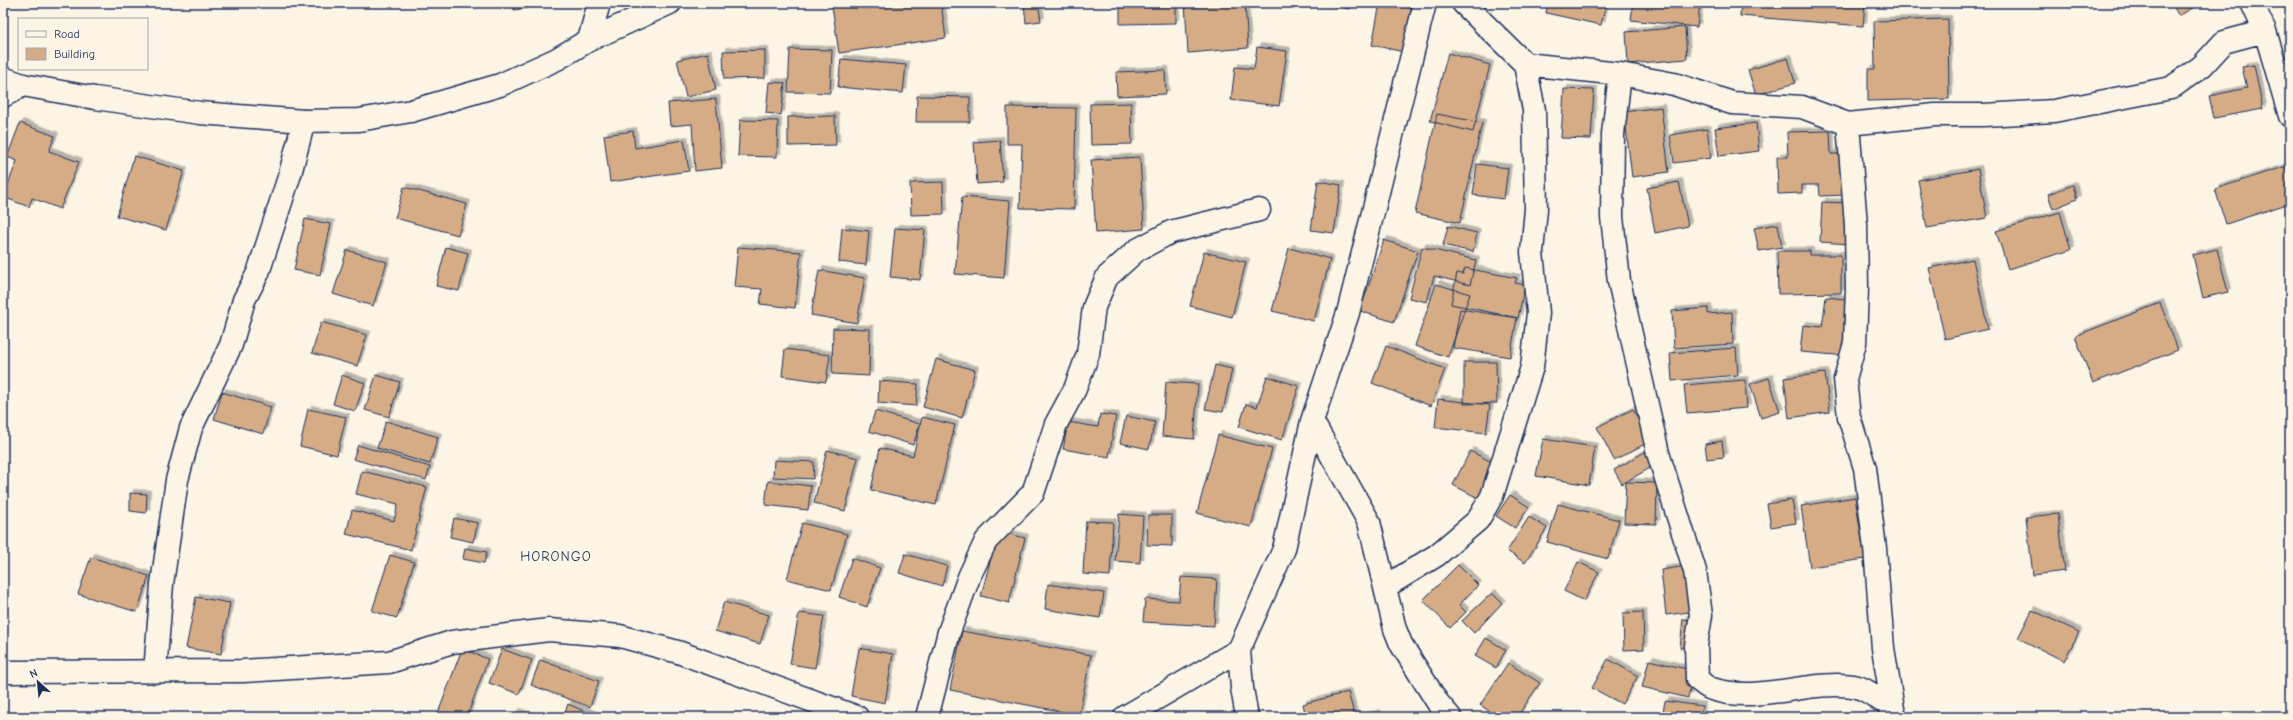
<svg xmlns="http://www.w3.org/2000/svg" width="2293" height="720" font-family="'Comic Neue',sans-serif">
  <defs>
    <filter id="shadow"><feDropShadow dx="3.5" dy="-3.5" stdDeviation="0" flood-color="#0004"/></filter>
  </defs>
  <rect width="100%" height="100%" fill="#fcf5e5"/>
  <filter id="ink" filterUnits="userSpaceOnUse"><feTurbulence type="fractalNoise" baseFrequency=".025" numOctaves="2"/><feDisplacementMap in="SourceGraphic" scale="8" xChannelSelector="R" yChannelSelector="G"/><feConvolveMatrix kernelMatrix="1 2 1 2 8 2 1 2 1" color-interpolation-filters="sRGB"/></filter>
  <g filter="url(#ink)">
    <!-- building -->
    <path fill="#d5ac86" stroke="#1b2f5e" filter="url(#shadow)" d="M513,3H562L514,10Z
      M851,3H941L946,38L839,53L832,6Z
      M987,3H1038L1041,21L1026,23L1024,4L988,8Z
      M1120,3H1176V23L1120,24Z
      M1185,3H1245L1248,48L1188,53Z
      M1316,3H1351L1350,9Z
      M1380,3L1412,8L1404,52L1372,45Z
      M1548,3H1606L1601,25L1546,13Z
      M1633,3H1700L1697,27L1631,20Z
      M1741,3H1865L1863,26L1740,16Z
      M2171,3H2201L2179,16Z
      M1948,19L1949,99L1868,101V69H1875L1874,21Z
      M1685,27L1687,59L1628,64L1626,32Z
      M1257,47L1287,51L1279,106L1231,100L1235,67L1254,69Z
      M790,49L832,50L830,93L788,92Z
      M765,50V78L724,79L723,51Z
      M708,53L716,90L686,97L677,60Z
      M1448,53L1490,65L1473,132L1430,121Z
      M1788,58L1795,83L1756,95L1748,70Z
      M841,59L906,65L903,93L838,87Z
      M2254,65L2263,109L2214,118L2209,96L2247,88L2242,67Z
      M1165,70L1166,94L1117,96L1116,72Z
      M769,82L785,83L781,115L766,113Z
      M1564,89L1594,90L1591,139L1561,138Z
      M917,96L970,97V122H916Z
      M716,99L722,168L695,171L692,124L670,126L668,103Z
      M1131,103L1132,144L1091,145L1090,104Z
      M1007,107L1076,108L1074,209L1020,208L1022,144H1007Z
      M1661,107L1669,172L1632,177L1624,112Z
      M1437,114L1482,123L1460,223L1415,213Z
      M835,116L836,145L788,146V117Z
      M740,120L778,121L777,157L738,156Z
      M20,123L55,136L49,151L79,162L60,209L32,198L29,207L3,197L17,161L7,157Z
      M1756,123L1759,151L1719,156L1715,128Z
      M1707,129L1711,158L1674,163L1670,135Z
      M633,131L635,148L684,140L689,171L610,182L604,135Z
      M1830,131L1831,154H1847V195L1820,196L1819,185H1802V193L1778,194L1777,157H1788L1787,132Z
      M1000,140L1003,182L977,184L974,142Z
      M134,156L184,171L166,230L117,216Z
      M1140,157L1144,229L1096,233L1091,160Z
      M1477,164L1508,168L1504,199L1473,195Z
      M2290,165V203L2226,224L2215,189Z
      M1978,169L1987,218L1927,228L1918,180Z
      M1318,181L1341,185L1334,233L1311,230Z
      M943,182L944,214L911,215L910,183Z
      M1679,182L1688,226L1655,233L1647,188Z
      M2073,185L2077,199L2053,209L2048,194Z
      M404,187L467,204L458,235L395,218Z
      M962,197L1010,201L1004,278L955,274Z
      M1822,202L1851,203L1849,244L1820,242Z
      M2060,212L2071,250L2008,269L1996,231Z
      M305,219L331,224L320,275L294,270Z
      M1778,224L1782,247L1759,251L1754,228Z
      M1448,226L1477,233L1473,252L1443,245Z
      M842,228L869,231L866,265L839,262Z
      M895,228L925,230L920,280L890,277Z
      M1384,240L1418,251L1394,322L1360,311Z
      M446,247L468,253L459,291L436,286Z
      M738,247L801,252L795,308L760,304L762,289L734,287Z
      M1422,247L1476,260L1470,285L1434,276L1427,302L1409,298Z
      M1289,248L1330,259L1314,321L1272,311Z
      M2217,249L2228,292L2203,298L2193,255Z
      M347,250L387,262L373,306L333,294Z
      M1777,251H1810V255H1841V293L1778,294Z
      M1204,252L1246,262L1232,317L1190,306Z
      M1973,259L1988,329L1945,339L1929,268Z
      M1465,268L1517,278L1515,283L1525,285L1518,318L1451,304L1457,273L1463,274Z
      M819,270L865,278L857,323L811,315Z
      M1436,284L1470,294L1448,357L1415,346Z
      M1826,297L1855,300L1848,356L1800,352L1803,325L1822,327Z
      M2160,303L2178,350L2093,383L2075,336Z
      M1708,308V314L1732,312L1733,344L1674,348L1672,311Z
      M1460,309L1517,318L1510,357L1453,348Z
      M321,322L367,335L357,366L312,353Z
      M833,328L870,329L869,376L832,374Z
      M1386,346L1445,369L1431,406L1372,383Z
      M1736,348L1738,375L1672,381L1670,353Z
      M785,349L830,355L826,382L782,376Z
      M936,359L975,370L962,418L923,407Z
      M1464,362H1496L1497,403L1464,404Z
      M1215,365L1232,369L1223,412L1205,409Z
      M1825,373L1830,412L1789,418L1784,378Z
      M342,375L365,383L355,411L333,404Z
      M376,375L400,382L389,417L365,410Z
      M1267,376L1299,386L1282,440L1239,427L1246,404L1257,407Z
      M1769,378L1780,412L1761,418L1750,384Z
      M1745,380L1747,408L1687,413L1684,385Z
      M879,381L918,384L916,406L878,403Z
      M1166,382L1198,384L1194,439L1162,436Z
      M222,392L271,407L263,434L214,419Z
      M1438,399L1490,405L1486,433L1435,427Z
      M308,409L346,417L337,455L300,446Z
      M1633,409L1649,442L1614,460L1597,427Z
      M875,411L920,424L913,445L869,431Z
      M1100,414L1116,416L1109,457L1063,449L1068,422L1098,427Z
      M1126,416L1155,422L1149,449L1120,443Z
      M922,417L955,425L936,505L871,490L880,448L913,456Z
      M386,421L438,437L430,464L377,448Z
      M1218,435L1272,449L1251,527L1197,513Z
      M1543,439L1595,447L1589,485L1536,476Z
      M1722,441L1724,457L1707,459L1705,444Z
      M358,445L430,467L426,480L353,459Z
      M827,450L858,458L845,511L814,503Z
      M1648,450L1657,464L1622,484L1614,470Z
      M1470,451L1496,464L1478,498L1453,485Z
      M774,460L814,462L813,479L773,477Z
      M362,471L427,487L411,550L346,534L352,510L394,521L398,504L356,494Z
      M768,481L811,486L808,510L765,505Z
      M1626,482L1657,483L1656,524L1624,523Z
      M130,493L147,494L146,513L130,511Z
      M1510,495L1529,507L1515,528L1496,516Z
      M1855,497L1865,559L1810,567L1801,506Z
      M1792,500L1796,523L1771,527L1767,504Z
      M1558,504L1619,520L1608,559L1547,542Z
      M1119,514L1143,516L1140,563L1115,561Z
      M2058,514L2065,571L2033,575L2026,517Z
      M1148,515H1172V546L1147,545Z
      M1529,517L1547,528L1525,563L1507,551Z
      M454,518L478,523L473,542L450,537Z
      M1086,521L1113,522L1110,576L1083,574Z
      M802,523L847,534L831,590L787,579Z
      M998,531L1025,538L1009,603L981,596Z
      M465,548L487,552L484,563L463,559Z
      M905,554L947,566L942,586L899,573Z
      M390,555L414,562L397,618L372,611Z
      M91,557L149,576L137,612L78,594Z
      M852,558L880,568L867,607L839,597Z
      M1578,562L1599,572L1584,601L1564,591Z
      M1458,565L1478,585L1459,605L1466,612L1450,628L1423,600Z
      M1692,565L1697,611L1666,615L1661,570Z
      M1181,577L1217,579L1214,626L1143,622L1145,599L1179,601Z
      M1048,584L1104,593L1100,618L1045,609Z
      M1492,593L1502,603L1474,633L1462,621Z
      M196,597L230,603L221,654L186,648Z
      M724,602L769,615L760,644L715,631Z
      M2032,610L2079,632L2064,661L2018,638Z
      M1643,612L1644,649L1624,650L1623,613Z
      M799,613L824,616L815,668L790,664Z
      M1683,619L1697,621L1694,649L1680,648Z
      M962,631L1091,655L1079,715L950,690Z
      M1486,638L1506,650L1496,668L1475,656Z
      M859,648L893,654L885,703L851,696Z
      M462,649L488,659L467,717H438L437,716Z
      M502,649L532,660L519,694L489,683Z
      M1608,659L1638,676L1622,704L1592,688Z
      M540,660L599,681L590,707L531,685Z
      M1649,660L1695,671L1688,698L1642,687Z
      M1508,663L1540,683L1517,717H1498L1480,705Z
      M1348,692L1355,717H1306L1303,704Z
      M1665,701L1702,706L1701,717H1662Z
      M568,704L597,717H563Z
      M516,712L531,717H514Z
      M1377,713L1378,717H1362Z"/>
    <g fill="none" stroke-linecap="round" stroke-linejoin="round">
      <defs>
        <path id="street" d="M1463,3L1525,64L1620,74L1674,84L1732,103L1802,107L1848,124L1935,115H1984L2054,111L2171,88L2202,66L2224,42L2265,31
          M2252,3L2265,31L2290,116
          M589,40L599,3
          M1620,74L1613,134L1612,217L1619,281L1658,453L1695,571L1701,615L1696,646L1697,679C1701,682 1707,688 1712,689C1758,704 1806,680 1853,686C1867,688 1881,701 1893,709L1895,717
          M3,96L23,85
          M1848,124L1856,225L1857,288L1855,343L1845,379L1849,417L1865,468L1875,548L1883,648L1893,709
          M1312,421L1369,522L1395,629L1401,644L1438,703L1450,717
          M1385,587L1437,555L1478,520L1492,496L1532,367L1538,313L1532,252L1536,209L1534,110L1525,64
          M3,672L243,671L389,662L452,642L549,630L620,636L678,652L857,717
          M155,672L162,584L177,480L191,428L231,345L244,300L258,273L290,174L304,121
          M927,717L949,632L969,577L986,541L1033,493L1056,424L1075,389L1088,354L1094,307L1107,277L1137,250L1171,232L1259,210
          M1125,717L1239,650
          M1247,717L1242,688L1239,650L1284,549L1312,421L1348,313L1425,3"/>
        <path id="secondary" d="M3,78L23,85L95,98L200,113L304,121L359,120L411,111L500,85L557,59L589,40L670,3"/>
      </defs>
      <!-- street casing -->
      <use href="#street" stroke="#1b2f5e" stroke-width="25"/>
      <!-- secondary casing -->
      <use href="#secondary" stroke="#1b2f5e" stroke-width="25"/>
      <!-- street -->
      <use href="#street" stroke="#fcf5e5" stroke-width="22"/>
      <!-- secondary -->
      <use href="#secondary" stroke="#fcf5e5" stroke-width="22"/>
    </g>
  </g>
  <g text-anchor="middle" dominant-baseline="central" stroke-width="3" stroke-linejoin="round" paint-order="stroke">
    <!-- quarter labels -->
    <g font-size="14" letter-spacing="1" fill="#1b2f5e" stroke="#fcf5e5">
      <text x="556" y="556">HORONGO</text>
    </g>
  </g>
  <!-- margin -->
  <rect width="2293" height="720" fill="none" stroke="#fcf5e5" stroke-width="16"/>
  <rect x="8" y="8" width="2277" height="704" fill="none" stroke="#1b2f5e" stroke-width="1.5" filter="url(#ink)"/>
  <!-- legend -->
  <rect x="18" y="18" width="130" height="52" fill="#fcf5e5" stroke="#a2a6af"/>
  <rect x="26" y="31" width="20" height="6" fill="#fcf5e5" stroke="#a2a6af"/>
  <text x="54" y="38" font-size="12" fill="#1b2f5e">Road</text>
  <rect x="26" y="48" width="20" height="12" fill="#d5ac86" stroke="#a2a6af"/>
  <text x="54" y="58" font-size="12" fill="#1b2f5e">Building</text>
  <!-- north arrow -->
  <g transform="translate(38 682) rotate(333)" stroke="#fcf5e5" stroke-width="3" paint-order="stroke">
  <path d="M0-3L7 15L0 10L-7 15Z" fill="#1b2f5e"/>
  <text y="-6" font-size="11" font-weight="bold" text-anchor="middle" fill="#1b2f5e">N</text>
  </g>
</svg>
